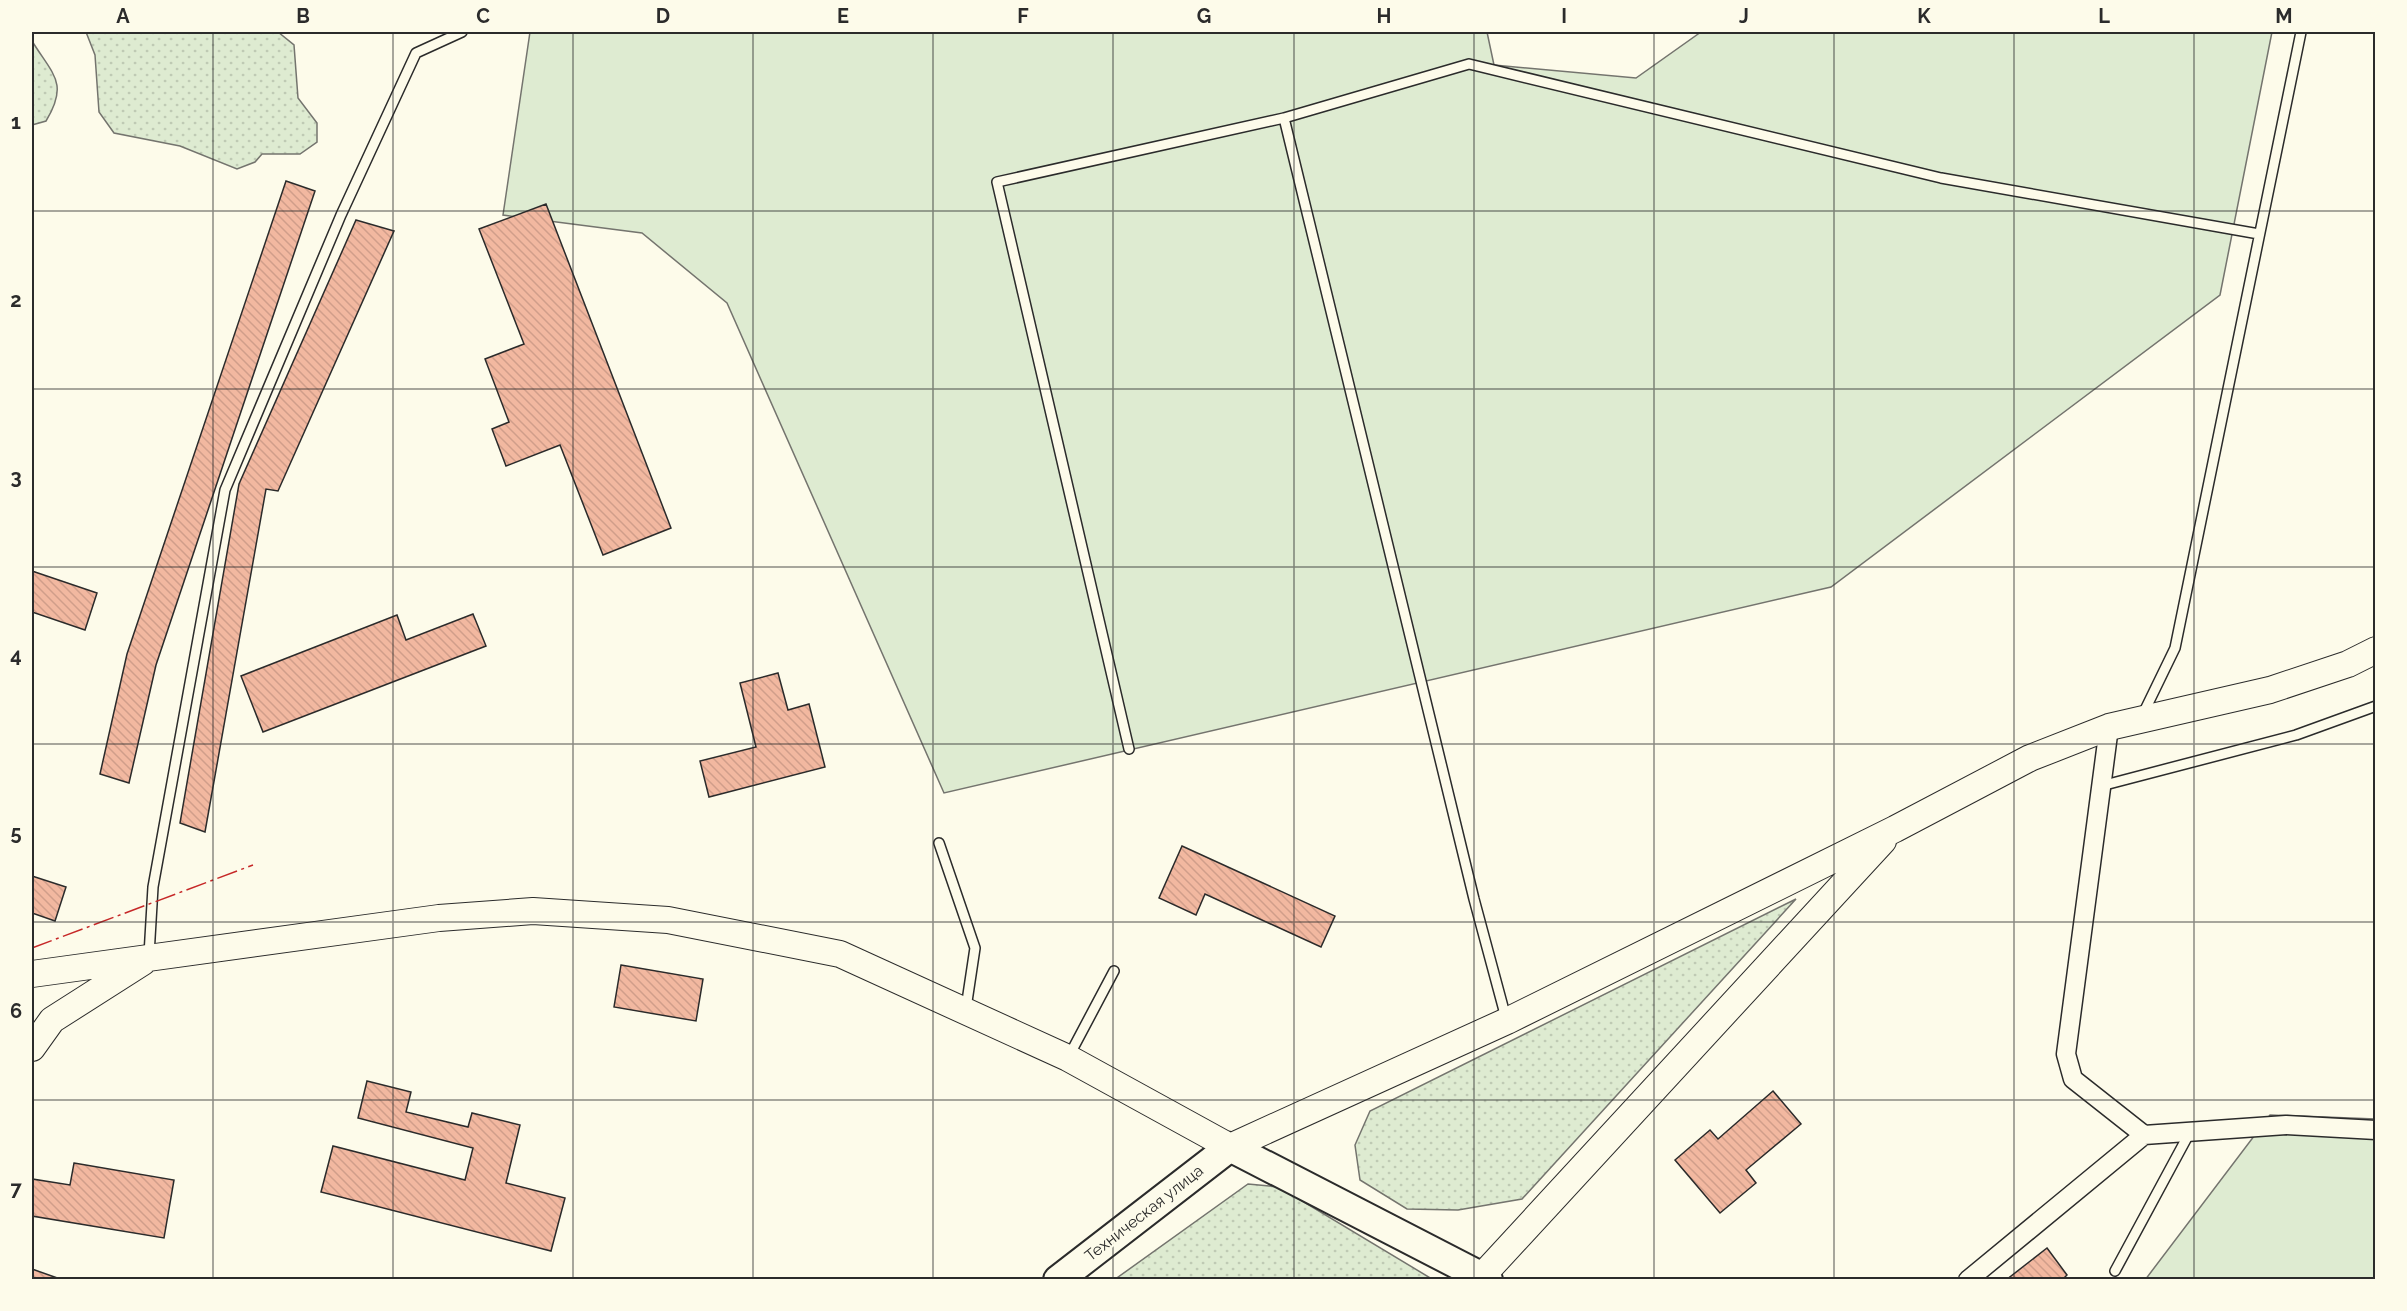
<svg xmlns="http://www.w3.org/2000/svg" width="2407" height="1311" font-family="Raleway,sans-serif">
  <defs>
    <pattern id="grass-dots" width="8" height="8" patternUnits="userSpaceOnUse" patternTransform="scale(1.5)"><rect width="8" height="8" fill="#deebd1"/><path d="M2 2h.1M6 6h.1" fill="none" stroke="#bfcab4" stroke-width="1.8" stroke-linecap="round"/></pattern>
    <pattern id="building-back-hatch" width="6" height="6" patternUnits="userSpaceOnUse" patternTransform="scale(1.5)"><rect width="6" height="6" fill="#f2b8a0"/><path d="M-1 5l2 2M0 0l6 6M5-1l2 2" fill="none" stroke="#d09e8a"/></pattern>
  </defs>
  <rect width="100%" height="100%" fill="#fdfbea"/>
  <!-- grass -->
  <path fill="url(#grass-dots)" stroke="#74746e" stroke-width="1.5" d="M86,32H278L294,45L298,98L317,123V142L300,154H262L255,162L237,169L180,146L114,133L99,112L95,55Z
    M32,41C53,75 69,83 46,121L32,125Z
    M1796,899L1522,1199L1458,1210L1407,1209L1360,1180L1355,1145L1370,1111Z
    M1248,1184L1279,1187L1432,1279L1114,1280Z"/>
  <!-- garden -->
  <path fill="#deebd1" stroke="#74746e" stroke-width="1.5" d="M530,32H1487L1494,65L1636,78L1701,32H2272L2220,295L1831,587L944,793L727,303L642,233L503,215Z
    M2270,1115L2375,1119V1279L2145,1280Z"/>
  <!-- building -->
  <path fill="url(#building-back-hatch)" stroke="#2b2b2b" stroke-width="1.5" d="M286,181L315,191L156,665L129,783L100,774L127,654Z
    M546,204L671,528L603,555L560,445L506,466L492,429L509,422L485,359L524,344L479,229Z
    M356,220L394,231L278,491L266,489L205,832L180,823L239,484Z
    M32,571L97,593L85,630L32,612Z
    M473,614L486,646L263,732L241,676L397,615L406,640Z
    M778,673L788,710L809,704L825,767L709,797L700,761L756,747L740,683Z
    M1182,846L1335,916L1321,947L1205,894L1196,915L1159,898Z
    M32,876L66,887L55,921L32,913Z
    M621,965L703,979L696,1021L614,1007Z
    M367,1081L411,1092L406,1112L468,1127L472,1113L520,1125L506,1183L565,1198L551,1251L321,1192L333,1146L465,1180L473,1148L358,1118Z
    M1773,1091L1801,1124L1746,1170L1756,1183L1720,1213L1675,1160L1710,1130L1718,1139Z
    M74,1163L174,1180L164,1238L32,1216V1179L70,1185Z
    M2047,1248L2067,1275L2062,1280H2006Z
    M32,1269L63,1280H32Z"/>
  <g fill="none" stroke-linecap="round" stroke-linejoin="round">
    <defs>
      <path id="lane" d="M1284,118L1469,64L1941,178L2259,234
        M2142,716L2175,648L2301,32
        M1129,749L997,182L1284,118L1474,899L1506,1018
        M2101,786L2296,735L2376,706
        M939,843L975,948L966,1008
        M149,955L153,887L225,490L341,215L416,53L462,32
        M1069,1056L1114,971
        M2115,1271L2190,1132"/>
      <path id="street" d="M2109,727L2066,1054L2073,1079L2144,1135
        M1968,1280L2144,1135L2286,1125L2376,1130"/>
      <path id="secondary" d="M32,974L439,918L533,911L668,920L840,954L1068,1058L1230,1147L1507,1021L1895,829L2030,758L2109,727L2270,690L2348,664L2376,650
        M32,1048L52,1020L143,962
        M1483,1275L1883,841"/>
      <path id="primary" d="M1058,1280L1230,1147L1488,1280"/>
    </defs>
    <!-- lane casing -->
    <use href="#lane" stroke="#2b2b2b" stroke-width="12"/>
    <!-- street casing -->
    <use href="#street" stroke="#2b2b2b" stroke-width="21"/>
    <!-- secondary casing -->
    <use href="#secondary" stroke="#2b2b2b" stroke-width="28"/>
    <!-- primary casing -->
    <use href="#primary" stroke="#2b2b2b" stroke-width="32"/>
    <!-- lane -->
    <use href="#lane" stroke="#fdfbea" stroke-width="9"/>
    <!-- street -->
    <use href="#street" stroke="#fdfbea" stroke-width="18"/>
    <!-- secondary -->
    <use href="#secondary" stroke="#fdfbea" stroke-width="26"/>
    <!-- primary -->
    <use href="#primary" stroke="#fdfbea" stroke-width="28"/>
    <!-- power -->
    <path stroke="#c62828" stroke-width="1.5" stroke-dasharray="21 4.5 3 4.5" stroke-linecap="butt" d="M32,948L253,865"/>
  </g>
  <!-- grid -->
  <path fill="none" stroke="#2b2b2b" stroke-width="1.5" stroke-opacity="0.55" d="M213,32V1280M393,32V1280M573,32V1280M753,32V1280M933,32V1280M1113,32V1280M1294,32V1280M1474,32V1280M1654,32V1280M1834,32V1280M2014,32V1280M2194,32V1280M32,211H2376M32,389H2376M32,567H2376M32,744H2376M32,922H2376M32,1100H2376"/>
  <g text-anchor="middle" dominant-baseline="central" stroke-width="4.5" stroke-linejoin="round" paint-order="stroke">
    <!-- street labels -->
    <g font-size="16" fill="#2b2b2b" stroke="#fdfbea">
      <text transform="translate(1144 1213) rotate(-38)">Техническая улица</text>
    </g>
  </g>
  <!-- border -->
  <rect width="2407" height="1311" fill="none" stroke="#fdfbea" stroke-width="66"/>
  <rect x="33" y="33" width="2341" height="1245" fill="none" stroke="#2b2b2b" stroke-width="2"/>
  <g font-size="20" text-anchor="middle" font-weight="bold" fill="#2b2b2b">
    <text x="123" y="23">A</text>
    <text x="303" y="23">B</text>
    <text x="483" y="23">C</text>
    <text x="663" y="23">D</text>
    <text x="843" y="23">E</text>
    <text x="1023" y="23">F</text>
    <text x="1204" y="23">G</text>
    <text x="1384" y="23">H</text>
    <text x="1564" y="23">I</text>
    <text x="1744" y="23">J</text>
    <text x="1924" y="23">K</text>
    <text x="2104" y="23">L</text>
    <text x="2284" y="23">M</text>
    <text x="16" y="129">1</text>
    <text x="16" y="307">2</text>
    <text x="16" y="484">3</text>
    <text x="16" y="662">4</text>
    <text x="16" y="840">5</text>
    <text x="16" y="1018">6</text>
    <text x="16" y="1196">7</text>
  </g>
</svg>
